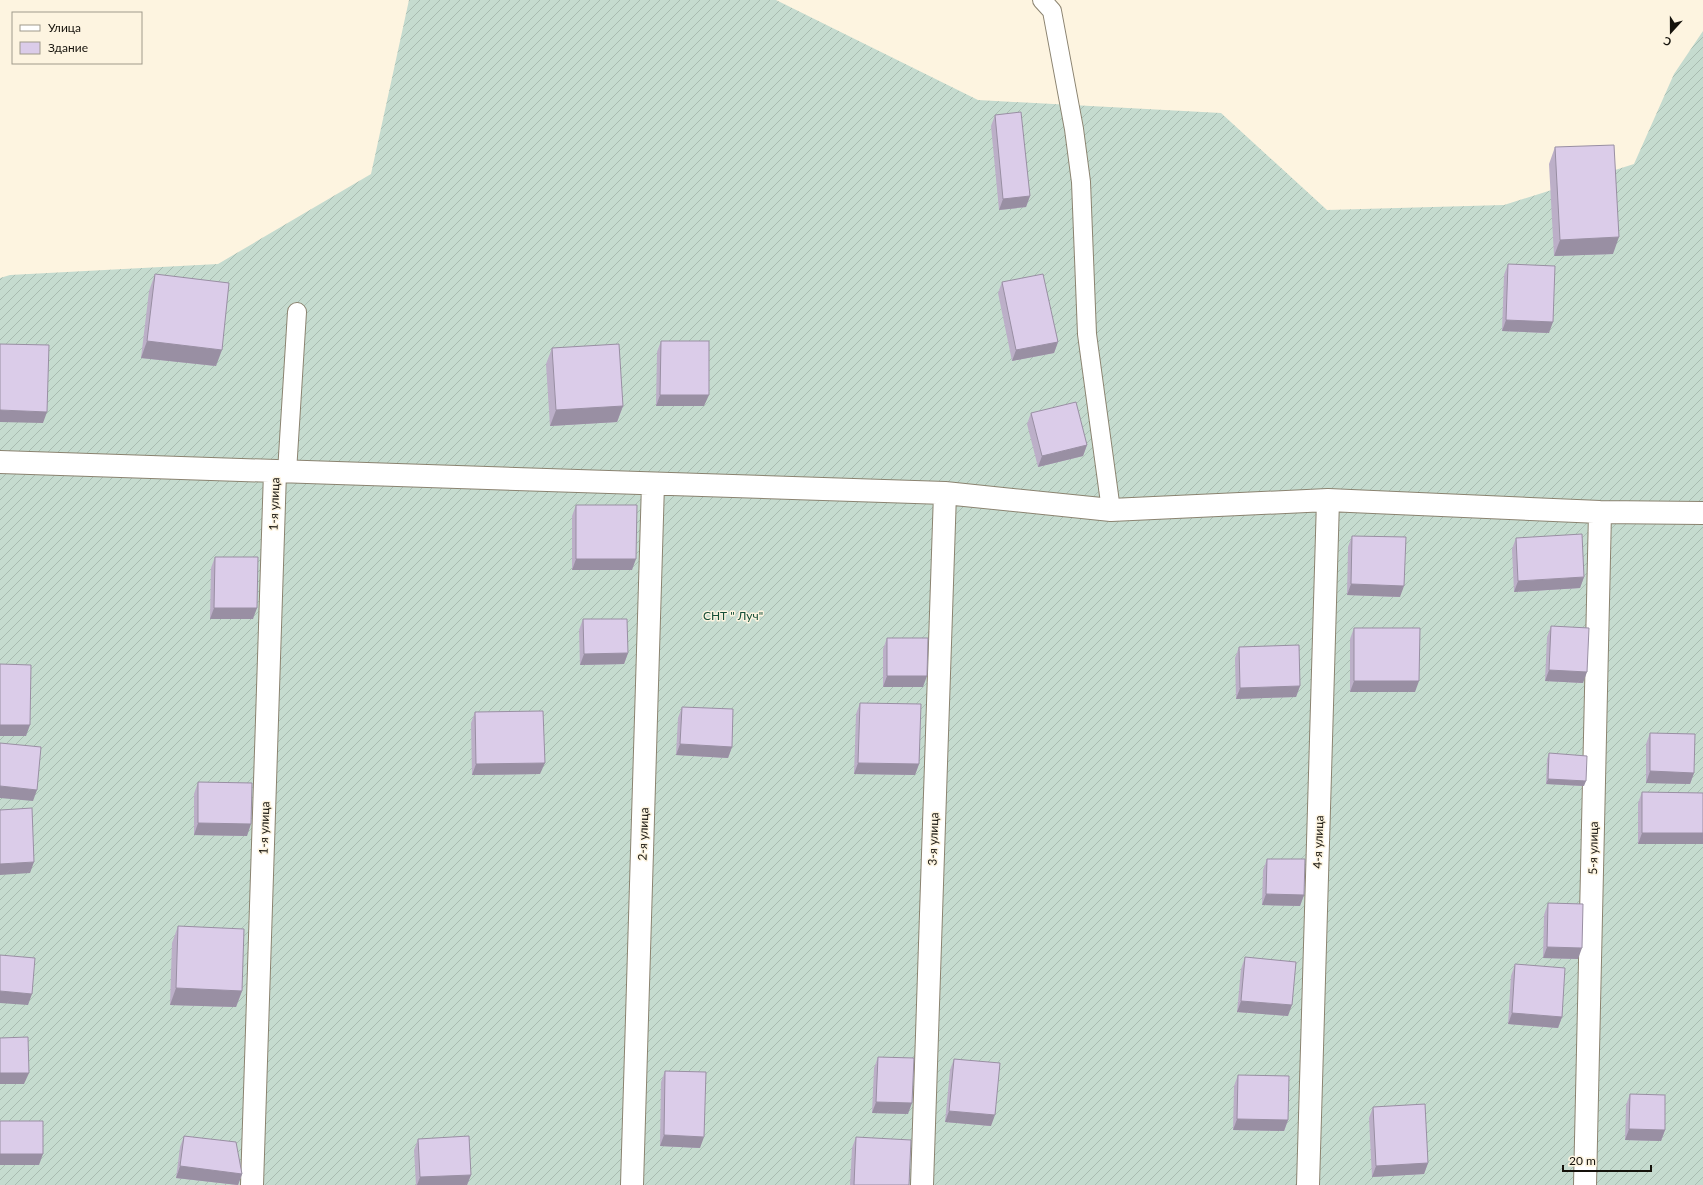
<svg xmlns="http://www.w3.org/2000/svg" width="1703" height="1185" font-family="Lato,sans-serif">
  <defs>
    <pattern id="garden-furrows" width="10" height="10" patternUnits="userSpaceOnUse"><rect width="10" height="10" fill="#c5dbcf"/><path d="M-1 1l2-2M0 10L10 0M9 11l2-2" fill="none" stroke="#a8bbb0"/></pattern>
  </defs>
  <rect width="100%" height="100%" fill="#fdf4e0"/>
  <!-- garden -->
  <path fill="url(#garden-furrows)" d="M409,0H776L978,100L1221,113L1327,210L1504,205L1634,164L1674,74L1703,31V1185H0V278L10,275L218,264L371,174Z"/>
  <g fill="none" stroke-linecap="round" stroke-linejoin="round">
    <defs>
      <path id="lane" d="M1042,0L1052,11L1074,129L1081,182L1087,334L1111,510
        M287,472L297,312"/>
      <path id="street" d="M0,462L945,493L1111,510L1328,500L1600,512L1703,513
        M252,1185L275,472
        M632,1185L653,484
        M922,1185L945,493
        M1308,1185L1328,500
        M1585,1185L1600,512"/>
    </defs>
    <!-- lane casing -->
    <use href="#lane" stroke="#8b8370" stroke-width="20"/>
    <!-- street casing -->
    <use href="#street" stroke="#8b8370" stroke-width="24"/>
    <!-- lane -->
    <use href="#lane" stroke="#fff" stroke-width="18"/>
    <!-- street -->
    <use href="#street" stroke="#fff" stroke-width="22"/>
  </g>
  <!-- wall -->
  <path fill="#bcafc8" d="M995,115L1030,196L1026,207L999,210L991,126Z
    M1555,147L1613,254L1554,256L1549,164Z
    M1508,264L1549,333L1502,331L1504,275Z
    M155,274L216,366L141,358L149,291Z
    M1002,282L1058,342L1054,353L1012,361L998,293Z
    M661,341L704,406H656L657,352Z
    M552,348L623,406L617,422L550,426L546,364Z
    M1031,413L1087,445L1083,456L1038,467L1027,424Z
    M576,505L632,570H572V516Z
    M1352,536L1400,597L1347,595L1348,547Z
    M1516,538L1584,577L1580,588L1514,592L1512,549Z
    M215,557L253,619H210L211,568Z
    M583,619L628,653L624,664L580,665L579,630Z
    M1551,626L1583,683L1545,681L1547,637Z
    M1354,628L1415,692H1350V639Z
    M887,638L923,687H883V649Z
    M1239,647L1300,686L1296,697L1236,699L1235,658Z
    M860,703L919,764L915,775L854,774L856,714Z
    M682,707L732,747L728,758L676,755L678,718Z
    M475,712L540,774L472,775L471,723Z
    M1650,733L1694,773L1690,784L1646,783V744Z
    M1549,753L1584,786L1546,784L1547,759Z
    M198,782L247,836L194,835V794Z
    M1642,792L1703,793V844H1638V803Z
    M1267,859L1304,895L1300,906L1262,905L1263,870Z
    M1548,903L1578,959L1543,958L1544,915Z
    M178,926L242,991L236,1007L170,1005L172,943Z
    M1245,957L1288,1016L1237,1012L1241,969Z
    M1515,964L1562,1017L1558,1028L1508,1024L1511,976Z
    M878,1057L908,1114L872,1113L874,1068Z
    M954,1059L991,1126L945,1122L950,1070Z
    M665,1071L700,1148L660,1146L661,1082Z
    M1238,1075L1288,1120L1284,1131L1233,1130L1234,1086Z
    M1630,1094L1665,1130L1661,1141L1625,1140L1626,1105Z
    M1373,1107L1428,1163L1424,1174L1372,1177L1369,1118Z
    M184,1136L242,1174L238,1185L176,1178L180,1147Z
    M856,1137L909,1185H850L852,1148Z
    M418,1139L471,1175L467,1185H416L414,1150Z"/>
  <!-- shaded-wall -->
  <path fill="#998fa3" d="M1030,196L1026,207L999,210L1003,199Z
    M1619,237L1613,254L1554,256L1560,240Z
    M1506,320L1553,322L1549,333L1502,331Z
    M147,341L222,350L216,366L141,358Z
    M1058,342L1054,353L1012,361L1016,350Z
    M660,395H709L704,406H656Z
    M623,406L617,422L550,426L556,410Z
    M0,410L47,412L43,423L0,422Z
    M1087,445L1083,456L1038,467L1042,456Z
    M576,559H636L632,570H572Z
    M1584,577L1580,588L1514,592L1518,581Z
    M1351,584L1404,586L1400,597L1347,595Z
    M214,608H257L253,619H210Z
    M628,653L624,664L580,665L584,654Z
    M1549,670L1587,672L1583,683L1545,681Z
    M887,676H927L923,687H883Z
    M1354,681H1419L1415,692H1350Z
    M1300,686L1296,697L1236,699L1240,688Z
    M0,725H30L26,736H0Z
    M680,744L732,747L728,758L676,755Z
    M545,763L540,774L472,775L476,764Z
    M858,763L919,764L915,775L854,774Z
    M1650,771L1694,773L1690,784L1646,783Z
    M1548,779L1586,781L1584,786L1546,784Z
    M0,786L37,790L33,801L0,798Z
    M198,823L251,824L247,836L194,835Z
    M1642,833H1703V844H1638Z
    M34,862L30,873L0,875V864Z
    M1266,894L1304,895L1300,906L1262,905Z
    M1547,947L1582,948L1578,959L1543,958Z
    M176,988L242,991L236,1007L170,1005Z
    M0,991L32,994L28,1005L0,1003Z
    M1241,1001L1292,1005L1288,1016L1237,1012Z
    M1512,1013L1562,1017L1558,1028L1508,1024Z
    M0,1073H29L24,1084H0Z
    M876,1102L912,1103L908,1114L872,1113Z
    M949,1111L995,1115L991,1126L945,1122Z
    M1237,1119L1288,1120L1284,1131L1233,1130Z
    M1629,1129L1665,1130L1661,1141L1625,1140Z
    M664,1135L704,1137L700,1148L660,1146Z
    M0,1154H43L39,1165H0Z
    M1428,1163L1424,1174L1372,1177L1376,1166Z
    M180,1166L242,1174L238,1185L176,1178Z
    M471,1175L467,1185H417L420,1177Z"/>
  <!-- building -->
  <path fill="#dbcce9" stroke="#998fa3" d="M1021,112L1030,196L1003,199L995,115Z
    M1614,145L1619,237L1560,240L1555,147Z
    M1508,264L1555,266L1553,322L1506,320Z
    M155,274L229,283L222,350L147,341Z
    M1043,274L1058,342L1016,350L1002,282Z
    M661,341H709V395H660Z
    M0,344L49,345L47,412L0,410Z
    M619,344L623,406L556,410L552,348Z
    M1076,402L1087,445L1042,456L1031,413Z
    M576,505H637L636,559H576Z
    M1582,534L1584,577L1518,581L1516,538Z
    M1352,536L1406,537L1404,586L1351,584Z
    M215,557H258L257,608H214Z
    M583,619H627L628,653L584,654Z
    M1551,626L1589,628L1587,672L1549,670Z
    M1354,628H1420L1419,681H1354Z
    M887,638H928L927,676H887Z
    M1299,645L1300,686L1240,688L1239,647Z
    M0,664L31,665L30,725H0Z
    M860,703L921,704L919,764L858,763Z
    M682,707L733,709L732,747L680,744Z
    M543,711L545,763L476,764L475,712Z
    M1650,733L1695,734L1694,773L1650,771Z
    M0,743L41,747L37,790L0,786Z
    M1549,753L1587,756L1586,781L1548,779Z
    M198,782L252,783L251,824L198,823Z
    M1642,792L1703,793V833H1642Z
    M32,808L34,862L0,864V810Z
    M1267,859H1305L1304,895L1266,894Z
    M1548,903L1583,904L1582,948L1547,947Z
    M178,926L244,929L242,991L176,988Z
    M0,955L35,958L32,994L0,991Z
    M1245,957L1296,962L1292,1005L1241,1001Z
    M1515,964L1565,968L1562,1017L1512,1013Z
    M28,1037L29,1073H0V1038Z
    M878,1057L914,1058L912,1103L876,1102Z
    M954,1059L1000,1063L995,1115L949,1111Z
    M665,1071L706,1072L704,1137L664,1135Z
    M1238,1075L1289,1076L1288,1120L1237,1119Z
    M1630,1094L1665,1095V1130L1629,1129Z
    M1425,1104L1428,1163L1376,1166L1373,1107Z
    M0,1121H43V1154H0Z
    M184,1136L236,1142L242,1174L180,1166Z
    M469,1136L471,1175L420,1177L418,1139Z
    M856,1137L911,1140L909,1185H854Z"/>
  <g text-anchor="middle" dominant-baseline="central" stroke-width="3" stroke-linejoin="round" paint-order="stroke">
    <!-- street labels -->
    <g font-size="12" fill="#15120b" stroke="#fdf4e0">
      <text transform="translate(274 504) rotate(-88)">1-я улица</text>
      <text transform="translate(264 828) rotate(-88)">1-я улица</text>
      <text transform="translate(643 834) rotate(-88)">2-я улица</text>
      <text transform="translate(933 839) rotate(-88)">3-я улица</text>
      <text transform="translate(1318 842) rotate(-88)">4-я улица</text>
      <text transform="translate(1593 848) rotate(-89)">5-я улица</text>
    </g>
    <!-- park labels -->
    <g font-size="12" fill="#144e36" stroke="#fdf4e0">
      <text x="733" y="615">СНТ " Луч"</text>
    </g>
  </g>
  <!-- legend -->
  <rect x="12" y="12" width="130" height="52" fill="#fdf4e0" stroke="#a09a8b"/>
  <rect x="20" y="25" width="20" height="6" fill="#ffffff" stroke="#a09a8b"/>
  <text x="48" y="32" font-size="12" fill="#15120b">Улица</text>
  <rect x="20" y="42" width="20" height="12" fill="#dbcce9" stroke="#a09a8b"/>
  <text x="48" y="52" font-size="12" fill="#15120b">Здание</text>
  <!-- north arrow -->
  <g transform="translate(1671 32) rotate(201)" stroke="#fdf4e0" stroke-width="3" paint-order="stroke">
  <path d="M0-3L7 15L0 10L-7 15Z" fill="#15120b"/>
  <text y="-6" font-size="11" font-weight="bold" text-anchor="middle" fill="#15120b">С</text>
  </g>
  <!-- scale -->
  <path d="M1563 1165v6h88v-6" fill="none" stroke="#15120b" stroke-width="2"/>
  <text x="1569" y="1165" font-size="12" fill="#15120b" stroke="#fdf4e0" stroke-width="3" paint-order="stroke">20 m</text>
</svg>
